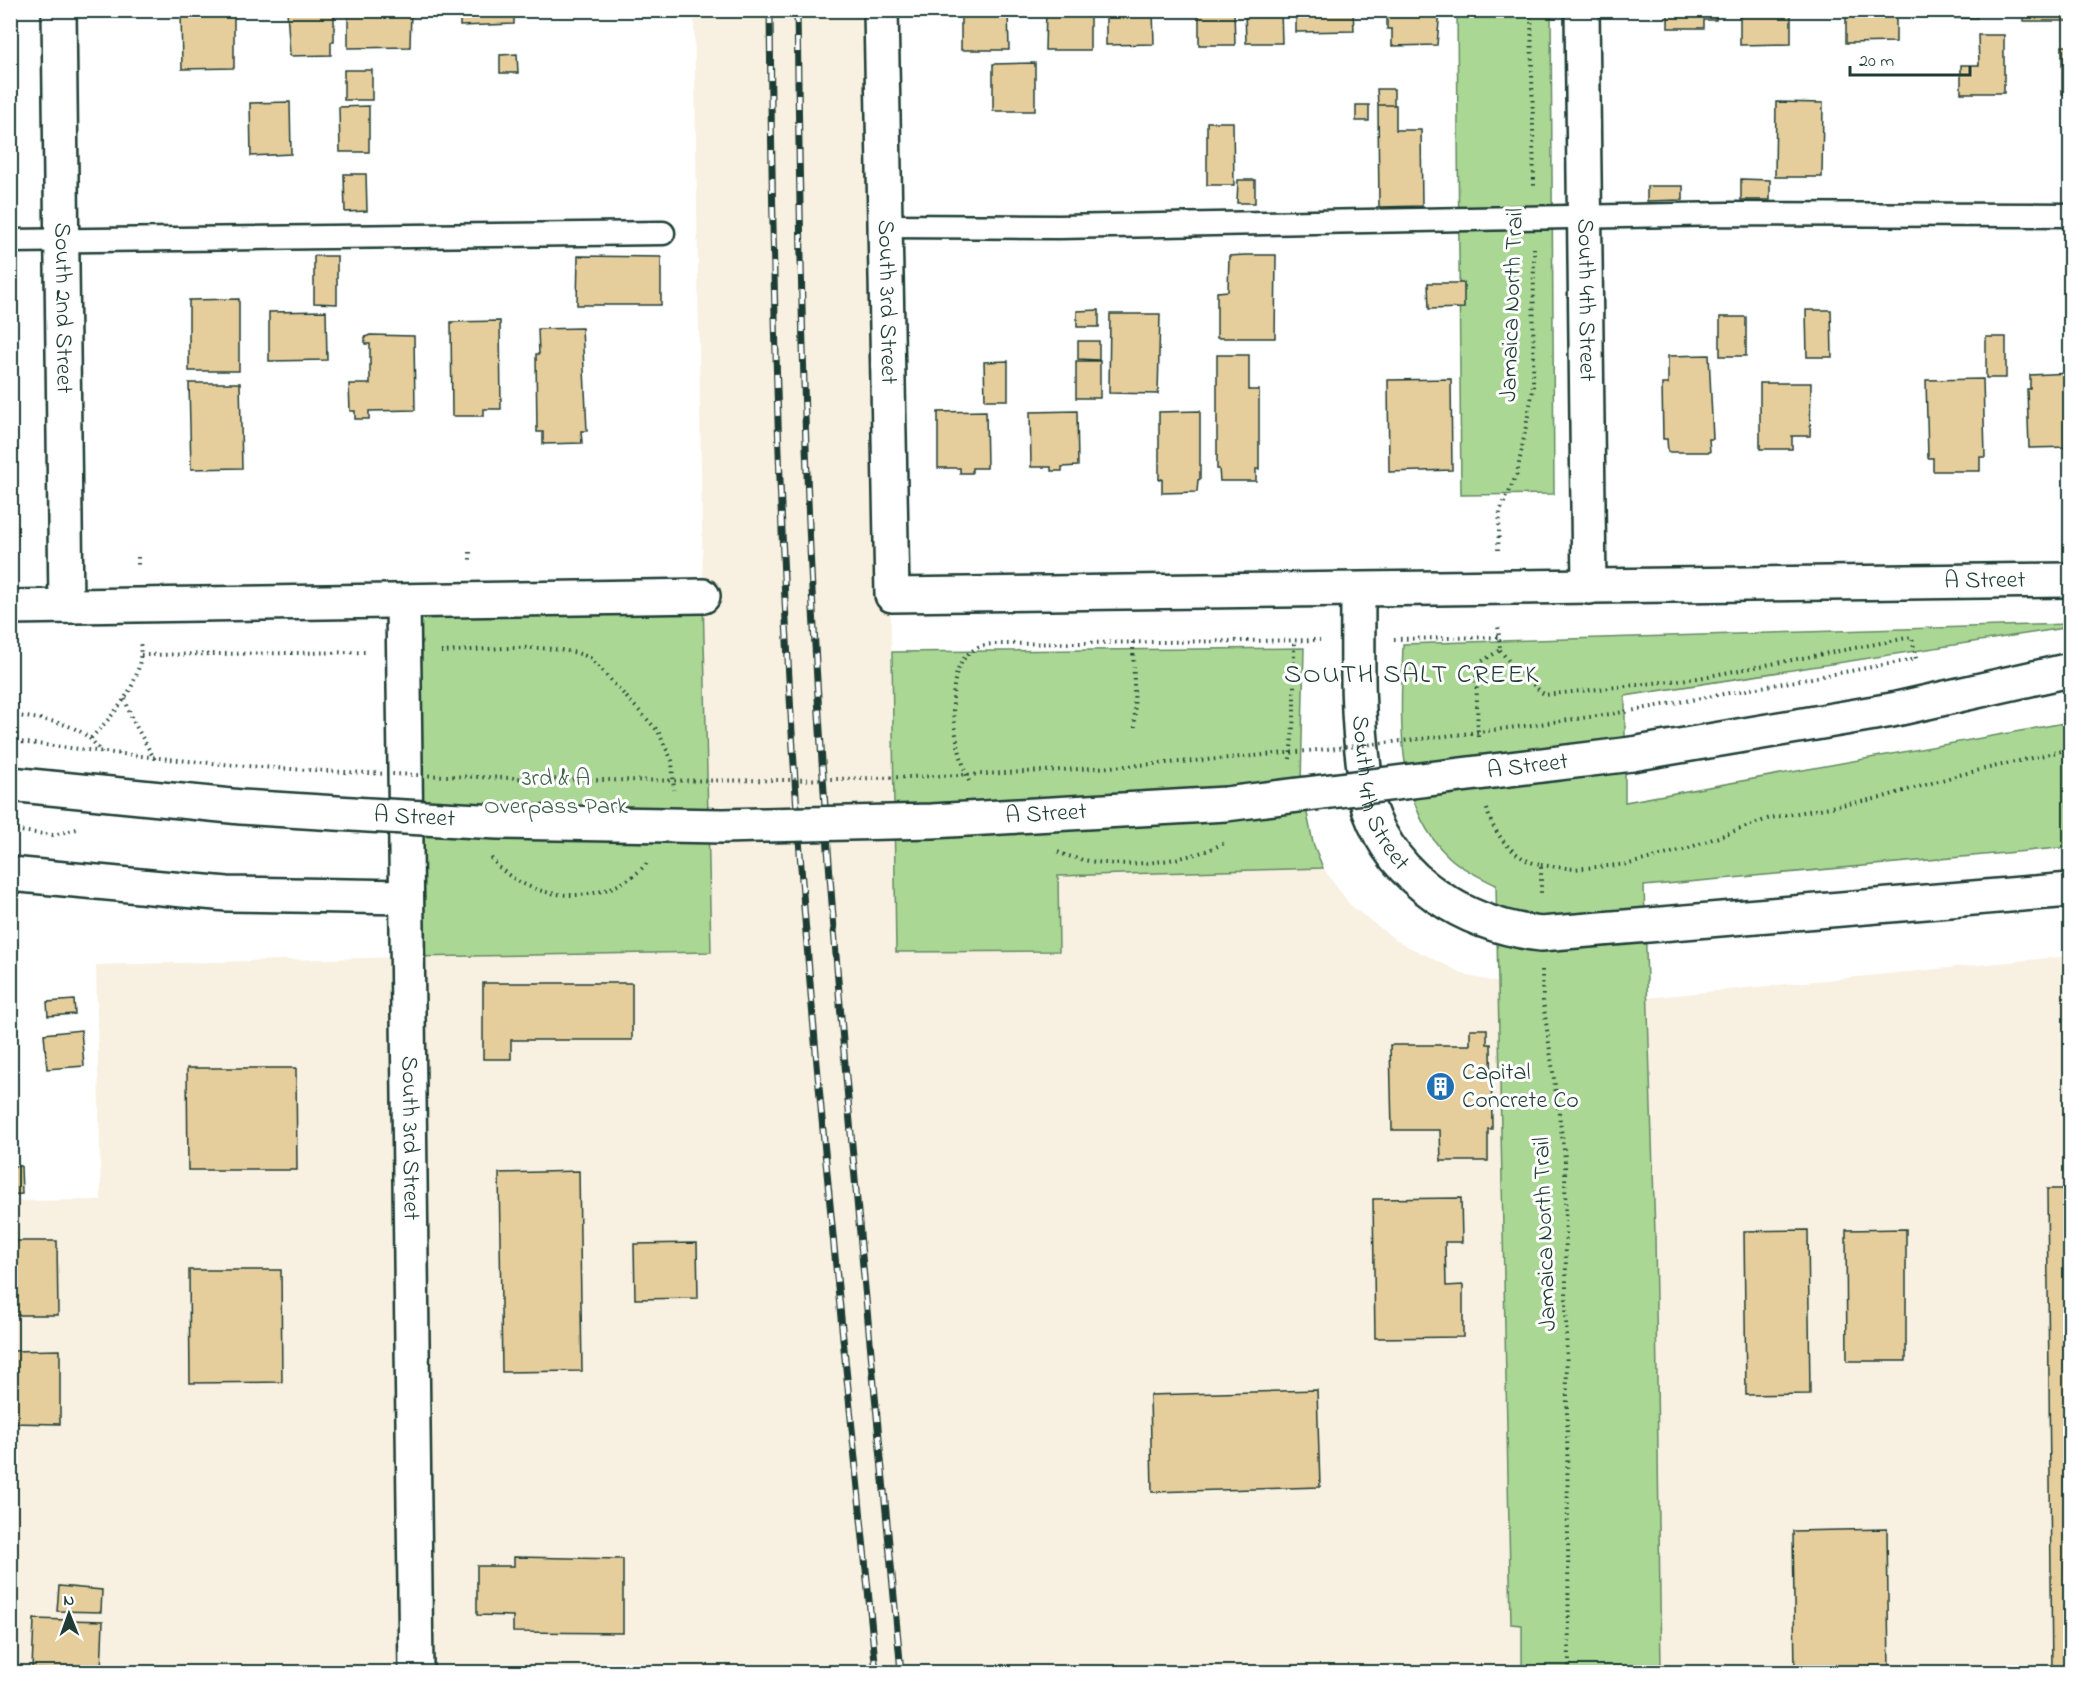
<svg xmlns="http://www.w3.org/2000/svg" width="2081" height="1683" font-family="'Indie Flower',sans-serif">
  <rect width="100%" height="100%" fill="#fff"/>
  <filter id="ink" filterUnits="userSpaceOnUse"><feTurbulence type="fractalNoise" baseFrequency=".0167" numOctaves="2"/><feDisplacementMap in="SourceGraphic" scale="12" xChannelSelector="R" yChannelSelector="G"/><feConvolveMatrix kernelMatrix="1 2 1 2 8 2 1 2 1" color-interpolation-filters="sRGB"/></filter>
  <g filter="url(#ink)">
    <!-- built -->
    <path fill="#f8f0e1" d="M694,11H881L896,951L1058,876L1323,868L1350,905L1397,941L1468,976L1500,983L1511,1623L1522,1625V1672H11L10,1201L101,1200L96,965L407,957L703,596Z
      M2070,956V1672H1661L1655,1234L1646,998Z"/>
    <!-- green -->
    <path fill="#abd795" stroke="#658a64" stroke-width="1.5" d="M1457,11H1551L1554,494L1461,495Z
      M703,596L711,952L407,957L403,602Z
      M2070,624V627L1625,696V802L2070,722V847L1644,886L1655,1234L1661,1672H1522V1625L1511,1624L1496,885C1480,877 1462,869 1449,857C1393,805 1401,714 1403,644Z
      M1304,648L1301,784L1313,843L1323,868L1058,876L1059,951L896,952L892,652Z"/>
    <!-- building -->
    <path fill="#e6cd9c" stroke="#1f3d34" stroke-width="1.5" d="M181,10H234V68L182,69Z
      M287,10H334V42H331V55L290,56Z
      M348,10H411L410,47L348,48Z
      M460,10H514V24L460,26Z
      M961,10H1008L1009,50H961Z
      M1046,10H1090V50H1045Z
      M1106,10H1153L1154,44L1106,45Z
      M1199,10H1234L1235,45H1199Z
      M1245,10H1281L1282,43H1246Z
      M1296,10H1353L1354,31L1296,32Z
      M1387,10H1440L1437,45L1392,46V29H1387Z
      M1668,10H1716V20H1704V28H1668Z
      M1740,10H1791V44L1740,45Z
      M1846,10H1896V42L1846,43Z
      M1934,10H1977V18H1934Z
      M2023,10H2070V21H2023Z
      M1978,35H2004V93H1961V65H1979Z
      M2062,46H2070V94H2062Z
      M517,54L518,73H500V55Z
      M1035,63V111H993V64Z
      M344,70H372V100H344Z
      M1377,89H1394V105H1378Z
      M290,102L291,154L251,156L250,103Z
      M1776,102L1823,103L1822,177H1775Z
      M1356,105H1369V121H1356Z
      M1378,105H1396V130H1421L1422,206L1379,207Z
      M369,106V152H340L339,107Z
      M1207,122H1233L1234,185H1207Z
      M344,174H366L367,211L345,212Z
      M1741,179L1770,180V200H1741Z
      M1238,180H1255V203H1237Z
      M1647,186H1683V200L1647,201Z
      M1245,255H1276L1275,338H1217V292L1228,291L1229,256Z
      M314,256H337V304L314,303Z
      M578,256L661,257V305H577Z
      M1428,283H1464V308L1429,309Z
      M239,299V371H189V300Z
      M1099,310V327H1077V311Z
      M1806,310H1831L1832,357H1807Z
      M326,311L327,360L269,361V312Z
      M1110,314H1160L1158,394L1109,393Z
      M1720,317H1746V356H1720Z
      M500,321L501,409H484V416H452L451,322Z
      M582,328L587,431H581L582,443L543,444V432H537L536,354H539L538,329Z
      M370,335L414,336L415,410L369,411V419H355V411H350L349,384H370V344H365V337Z
      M1986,337H2006V378H1986Z
      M1078,341H1099V360L1078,359Z
      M1217,355H1249V390H1259V469H1256V481H1220L1219,469H1217Z
      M1709,355L1713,439H1709L1710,452H1668L1667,439H1663L1662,384H1668V356Z
      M1008,361V400H985L984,362Z
      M1076,361H1100V398H1076Z
      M2070,373V447L2029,448L2027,389H2030V375Z
      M1451,379L1452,470L1389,472L1388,380Z
      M1983,379L1985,457H1980V471H1933V458H1928L1926,380Z
      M189,383H240L242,468L191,469Z
      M1760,383H1811L1810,436H1792V449H1760Z
      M986,411L987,468H972V473H960V468H938V412Z
      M1077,411L1078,466L1062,467V471H1051V467H1031L1030,412Z
      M1200,411V479L1198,480L1197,492L1162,493V479L1159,480V412Z
      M483,983H632V1040H511V1059H483Z
      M74,1000L75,1014L48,1016L47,1002Z
      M1470,1029H1487V1044H1491L1492,1129H1488V1161H1441L1440,1130H1392L1390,1045H1470Z
      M81,1030L84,1066L47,1069L44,1034Z
      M187,1068H296L297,1170H188Z
      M10,1166H21L22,1194L10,1195Z
      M579,1171L582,1371L502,1372L499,1173Z
      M2047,1189H2070V1672H2052Z
      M1461,1198L1462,1242H1445L1446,1286L1463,1285V1337L1375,1338L1373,1199Z
      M1906,1229V1361H1847L1846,1230Z
      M1808,1230L1810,1394L1746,1395L1744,1231Z
      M10,1241H57L58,1315H10Z
      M697,1243L698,1298L635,1299L634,1244Z
      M189,1270H281L282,1382L190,1383Z
      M60,1350V1424L10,1423V1351Z
      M1317,1390L1320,1487L1152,1492L1150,1395Z
      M1887,1529L1889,1672H1795L1793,1531Z
      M514,1557L623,1559V1633L513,1632V1616L477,1615V1566H514Z
      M59,1586L102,1590L101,1612L57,1611Z
      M34,1619L103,1621L101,1672L32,1669Z"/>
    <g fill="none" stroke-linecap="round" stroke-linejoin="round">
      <defs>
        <path id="lane" d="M884,226L1059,227L1728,214L2070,215
          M10,241L663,233"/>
        <g id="street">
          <path id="s1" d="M59,10L66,606"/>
          <path id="s2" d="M881,10L892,595L2070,580"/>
          <path id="s3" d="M1582,10L1589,587"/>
          <path id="s4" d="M1358,590C1358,649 1356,709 1364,768C1365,781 1365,797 1369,809C1396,883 1465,925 1541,934L2070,890"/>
          <path id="s5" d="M403,602L416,1672"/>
          <path d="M10,607L703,596"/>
          <path d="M10,874L227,894L406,897"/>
        </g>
        <path id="secondary" d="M1632,754L1892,710L2070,670"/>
      </defs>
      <!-- lane casing -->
      <use href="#lane" stroke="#1f3d34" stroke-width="27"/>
      <!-- street casing -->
      <use href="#street" stroke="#1f3d34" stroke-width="38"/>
      <!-- secondary casing -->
      <use href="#secondary" stroke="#1f3d34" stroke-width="38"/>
      <!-- path -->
      <path stroke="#1f3d34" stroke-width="4" stroke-dasharray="1.5 4.5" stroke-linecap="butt" d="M1531,10L1534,187
        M1498,550L1500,511L1517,474L1533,389L1534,248
        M470,552V563
        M138,557V568
        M1394,639L1498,637
        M1133,642L1135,727
        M1500,650L1515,669L1545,695L1698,678L1912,637L1916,659L1630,711
        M441,652C480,650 557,641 590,658L658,731L672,761L674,790
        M141,655L368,652
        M125,699L132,719L155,760
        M10,715C45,720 87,721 103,757
        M1478,737L1476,670L1481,662L1500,650L1498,624
        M91,738C117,711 145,681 140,641
        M1290,759L1294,716V640
        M969,781C956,750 937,667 977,648C984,644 992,644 1000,644L1320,640
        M1487,809C1492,833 1516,861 1541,865V896
        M10,830L53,835L77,829
        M1058,852C1102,872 1184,865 1226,842
        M491,858C528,905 608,908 647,863
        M1541,865L1574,869L1629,864L1683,850L1770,818L1880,798L1959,775L2070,749
        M1542,970L1543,1001L1565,1157L1569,1672"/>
      <!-- lane -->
      <use href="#lane" stroke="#fff" stroke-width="22"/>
      <!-- street -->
      <use href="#street" stroke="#fff" stroke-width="33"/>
      <!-- secondary -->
      <use href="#secondary" stroke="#fff" stroke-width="33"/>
      <defs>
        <path id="rail" d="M770,10C772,239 777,468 790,697C808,1023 845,1348 876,1672
          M797,10C800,228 803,446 816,663C835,1000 870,1336 901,1672"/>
      </defs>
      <!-- rail casing -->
      <use href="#rail" stroke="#1f3d34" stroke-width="7"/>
      <!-- rail -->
      <use href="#rail" stroke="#fff" stroke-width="4.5" stroke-dasharray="14" stroke-linecap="butt"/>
      <defs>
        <g id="secondary-bridge">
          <path id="s6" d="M10,784L241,807L368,815L498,822L723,826L932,821L1226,804L1632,754"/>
        </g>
      </defs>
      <!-- secondary-bridge casing -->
      <use href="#secondary-bridge" stroke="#1f3d34" stroke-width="38" stroke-linecap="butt"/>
      <!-- path-bridge -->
      <path stroke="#1f3d34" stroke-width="4" stroke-dasharray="1.5 4.5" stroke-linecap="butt" d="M10,741C81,749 151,758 222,764C330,773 439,776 548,779C910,787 1272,765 1630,711"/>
      <!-- secondary-bridge -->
      <use href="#secondary-bridge" stroke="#fff" stroke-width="33"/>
    </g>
  </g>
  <!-- icons -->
  <defs>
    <symbol id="building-disc" viewBox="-11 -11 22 22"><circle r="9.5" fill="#1f6fb2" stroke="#fff"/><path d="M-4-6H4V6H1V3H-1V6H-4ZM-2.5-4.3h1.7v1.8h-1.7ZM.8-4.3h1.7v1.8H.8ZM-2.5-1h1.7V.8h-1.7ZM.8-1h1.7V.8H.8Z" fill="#fff"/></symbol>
  </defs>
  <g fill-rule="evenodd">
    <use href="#building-disc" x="1424" y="1070" width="33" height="33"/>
  </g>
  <g text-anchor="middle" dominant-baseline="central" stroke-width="6" stroke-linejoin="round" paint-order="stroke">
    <!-- street labels -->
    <g font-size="24" fill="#1f3d34" stroke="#fff">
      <text stroke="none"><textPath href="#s3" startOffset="290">South 4th Street</textPath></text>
      <text stroke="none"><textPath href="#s2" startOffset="292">South 3rd Street</textPath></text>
      <text transform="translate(1513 305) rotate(-88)">Jamaica North Trail</text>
      <text stroke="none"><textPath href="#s1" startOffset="298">South 2nd Street</textPath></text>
      <text stroke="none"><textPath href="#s2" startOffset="1678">A Street</textPath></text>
      <text stroke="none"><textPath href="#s6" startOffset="1522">A Street</textPath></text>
      <text stroke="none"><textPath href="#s4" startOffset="207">South 4th Street</textPath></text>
      <text stroke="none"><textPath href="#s6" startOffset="1038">A Street</textPath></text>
      <text stroke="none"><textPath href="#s6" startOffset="406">A Street</textPath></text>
      <text stroke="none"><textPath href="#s5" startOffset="536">South 3rd Street</textPath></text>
      <text transform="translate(1546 1234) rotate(-92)">Jamaica North Trail</text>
    </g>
    <!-- park labels -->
    <g font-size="24" fill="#42644c" stroke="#fff">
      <text x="556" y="779">3rd &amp; A<tspan x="556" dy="28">Overpass Park</tspan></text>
    </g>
    <!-- poi labels -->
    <g font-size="24" fill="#1f3d34" stroke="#fff" text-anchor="start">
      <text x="1462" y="1073">Capital<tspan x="1462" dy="28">Concrete Co</tspan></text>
    </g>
    <!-- quarter labels -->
    <g font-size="27" letter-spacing="1.5" fill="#1f3d34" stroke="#fff">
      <text x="1412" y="675">SOUTH SALT CREEK</text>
    </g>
  </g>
  <!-- margin -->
  <rect width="2081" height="1683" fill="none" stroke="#fff" stroke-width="36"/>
  <rect x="18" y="18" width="2045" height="1647" fill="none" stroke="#1f3d34" stroke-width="2" filter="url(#ink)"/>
  <!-- north arrow -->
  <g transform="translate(69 1614) rotate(359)" stroke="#ffffff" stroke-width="4.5" paint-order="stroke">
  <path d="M0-4.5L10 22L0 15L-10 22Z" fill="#1f3d34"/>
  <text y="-9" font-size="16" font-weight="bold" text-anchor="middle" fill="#1f3d34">N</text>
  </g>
  <!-- scale -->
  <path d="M1850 66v9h120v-9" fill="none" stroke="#1f3d34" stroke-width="3"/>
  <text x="1859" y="66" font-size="18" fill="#1f3d34" stroke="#ffffff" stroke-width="4.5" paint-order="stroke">20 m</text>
</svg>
